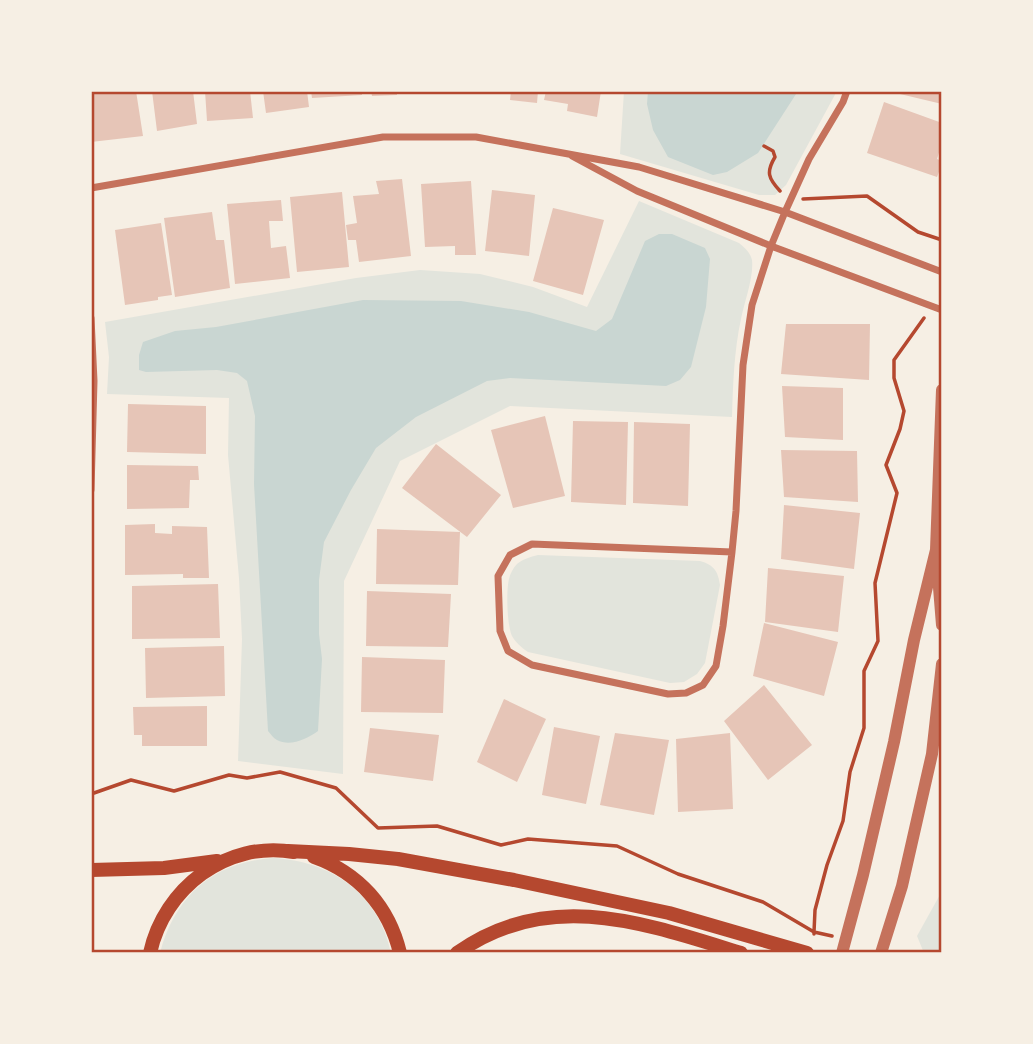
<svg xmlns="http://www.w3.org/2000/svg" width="1033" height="1044" font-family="Figtree,sans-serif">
  <rect width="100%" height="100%" fill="#f6efe4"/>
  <!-- green -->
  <path fill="#e2e4dc" d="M624,91H837L786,185L775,195H759L620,154Z
    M639,201L739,243C745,248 750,252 752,260C754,277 744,303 741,319C734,351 733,385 732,417L510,406L400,461L344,581L343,774L238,761L242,639L239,578L228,455L229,398L107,394L109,357L105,322L356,278L420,270L480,274L533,287L587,307Z
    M538,555L700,561C714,565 718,571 720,585L705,663L697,674L684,682L670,683L528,652C521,647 516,643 512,636C507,625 506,591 509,579C510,574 513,568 517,564C523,559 530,557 538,555Z
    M273,858C331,861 379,894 391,953H160C175,896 213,862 273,858Z
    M942,891V953H924L917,936Z"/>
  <!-- water -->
  <path fill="#c9d6d2" d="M648,91H798L758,153L727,172L713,175L668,157L653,130L647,104Z
    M659,234H672L705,248L710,259L706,307L691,367L680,380L666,386L510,378L487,381L416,417L376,448L351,490L324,542L319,580V634L322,659L318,731C307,739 290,747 277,740C273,738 271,734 268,731L254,484L255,416L247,381L237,373L217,370L146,372L139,370V355L143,342L175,331L216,327L363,300L461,301L529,312L596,331L612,319L645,241Z"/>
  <!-- building -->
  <path fill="#e6c5b7" d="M91,91H136L143,136L91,142Z
    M152,91H193L197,124L157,131Z
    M205,91H250L253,118L207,121Z
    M263,91H307L309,107L266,113Z
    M311,91H362V95L312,98Z
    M371,91H397V95L372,96Z
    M427,91H475V94H427Z
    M511,91H538L537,103L510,100Z
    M546,91H601L597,117L567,111L568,104L544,100Z
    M900,91H942V104L900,94Z
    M884,102L942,123V143L937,159L942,161V164L937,177L867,153Z
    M402,179L411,256L359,262L356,240H348L346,225L357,223L353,196L379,194L376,181Z
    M471,181L476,255H455V246L425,247L421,184Z
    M492,190L535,195L529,256L485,251Z
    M342,192L349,267L297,272L290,197Z
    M281,200L283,221H269L271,248L286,246L290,278L235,284L227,204Z
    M553,208L604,220L583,295L533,281Z
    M212,212L216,240H224L230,288L175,297L164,218Z
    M161,223L172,295L158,297V300L125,305L115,230Z
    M786,324H870L869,380L781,374Z
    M782,386L843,388V440L785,437Z
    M128,404L206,406V454L127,452Z
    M545,416L565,496L513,508L491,430Z
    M573,421L628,422L626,505L571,502Z
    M634,422L690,424L688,506L633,503Z
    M436,444L501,495L467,537L402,488Z
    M781,450L857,451L858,502L784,497Z
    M127,465L198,466L199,480H190L189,508L127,509Z
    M784,505L860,513L854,569L781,559Z
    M155,524V533L172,534V526L207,527L209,578H183V574L125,575V525Z
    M377,529L460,532L458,585L376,584Z
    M768,568L844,576L838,632L765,622Z
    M218,584L220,638L132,639V586Z
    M367,591L451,594L448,647L366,646Z
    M764,623L838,642L824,696L753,676Z
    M224,646L225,696L146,698L145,648Z
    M362,657L445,660L443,713L361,712Z
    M764,685L812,745L768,780L724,721Z
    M504,699L546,719L517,782L477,762Z
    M207,706V746H142V735H134L133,707Z
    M554,727L600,736L586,804L542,795Z
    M370,728L439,735L433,781L364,772Z
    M615,733L669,740L654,815L600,805Z
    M730,733L733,809L678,812L676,739Z"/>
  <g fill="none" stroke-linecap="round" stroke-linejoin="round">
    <!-- path -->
    <path stroke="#b5482f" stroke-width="3.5" d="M764,146L773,151L775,157C766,172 768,178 780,191
      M803,199L867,196L918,232L942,240
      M91,792L94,793L131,780L174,791L229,775L247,778L280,772L336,788L378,828L437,826L501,845L528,839L617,846L678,874L763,902L814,932L815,910L827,865L843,821L850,772L864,728V671L878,641L875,583L897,493L886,465L900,429L904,411L894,378V360L924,318
      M814,934V932L832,936"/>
    <!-- minor -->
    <path stroke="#c5725c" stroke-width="7" d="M572,156L637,191L771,246L942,310
      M91,188L383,137H476L639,167L785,212L942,272
      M91,318L94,381L91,490
      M732,552L532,544L510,555L498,576L500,631L508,651L532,665L668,694L686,693L703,685L716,666L723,626L732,552L736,511L743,365L752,305L771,246L785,212L809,159L843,102L847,91"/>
    <!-- tertiary -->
    <path stroke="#c5725c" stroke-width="12" d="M942,390L936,550L942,625
      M842,953L863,875L894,742L914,640L936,550
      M881,953L902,886L932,754L942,664"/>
    <!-- secondary -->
    <path stroke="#b5482f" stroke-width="14" d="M288,851L349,854L398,859L514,880L669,913L807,953
      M314,857C359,873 389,907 400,953
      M91,870L164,868L217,861
      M150,953C164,888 227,840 294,852
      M457,953C548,888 644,923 741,953"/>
  </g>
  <!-- border -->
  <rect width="1033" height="1044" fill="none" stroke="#f6efe4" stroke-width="186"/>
  <rect x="93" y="93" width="847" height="858" fill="none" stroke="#b5482f" stroke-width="2.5"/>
</svg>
